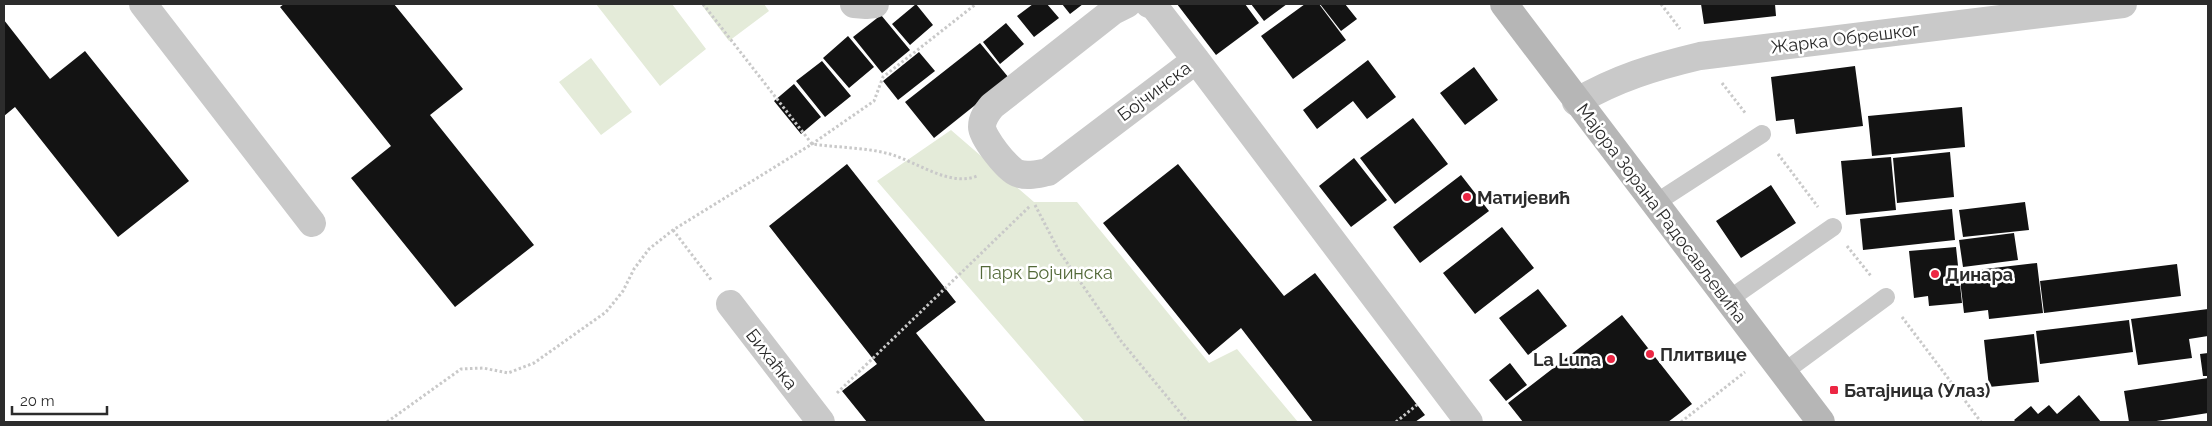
<svg xmlns="http://www.w3.org/2000/svg" width="2212" height="426" font-family="Raleway,sans-serif">
  <rect width="100%" height="100%" fill="#fff"/>
  <!-- green -->
  <path fill="#e4ebd9" d="M596,4H672L706,49L660,86Z
    M701,4H764L769,11L729,41Z
    M591,58L632,112L601,135L559,82Z
    M951,130L1034,202H1077L1209,363L1237,349L1298,422H1085L877,181Z"/>
  <!-- building -->
  <path fill="#131313" d="M284,4H394L463,89L430,115L534,245L455,307L351,178L391,146L280,7Z
    M916,4L933,25L910,45L892,24Z
    M1033,4H1047L1059,18L1034,37L1017,16Z
    M1062,4H1083L1070,14Z
    M1177,4H1245L1259,23L1216,55Z
    M1251,4H1287L1264,21Z
    M1305,4H1319L1346,40L1293,79L1261,36Z
    M1320,4H1345L1357,19L1341,31Z
    M1701,4H1775L1776,16L1704,24Z
    M881,15L910,50L882,73L853,37Z
    M4,20L50,79L85,51L189,181L118,237L15,107L4,116Z
    M1006,23L1024,44L1000,64L983,42Z
    M848,36L874,67L849,88L823,58Z
    M980,43L1009,78L934,138L905,102Z
    M919,52L935,71L898,100L883,81Z
    M1368,60L1396,97L1367,119L1353,101L1317,129L1303,110Z
    M822,61L851,96L825,117L796,81Z
    M1855,66L1863,126L1796,134L1794,119L1776,121L1771,77Z
    M1474,67L1498,100L1465,125L1440,93Z
    M794,84L821,117L801,134L774,101Z
    M1962,107L1965,147L1872,156L1868,116Z
    M1413,118L1448,164L1395,204L1360,158Z
    M1950,152L1954,197L1897,203L1893,158Z
    M1891,157L1896,210L1846,215L1841,161Z
    M1354,158L1387,200L1351,227L1319,186Z
    M847,164L956,302L916,333L986,422H867L842,391L877,364L769,226Z
    M1178,164L1284,296L1315,273L1425,415L1415,422H1313L1241,328L1209,355L1103,223Z
    M1461,175L1489,211L1420,263L1393,227Z
    M1771,185L1796,223L1741,258L1716,221Z
    M2025,202L2029,230L1963,237L1959,210Z
    M1952,209L1955,240L1863,250L1860,219Z
    M1502,227L1534,268L1475,314L1443,273Z
    M2014,233L2018,260L1963,267L1959,240Z
    M1956,247L1962,303L1929,306L1928,296L1914,298L1909,251Z
    M2037,263L2043,313L1989,319L1988,310L1964,313L1959,272Z
    M2177,264L2181,296L2044,313L2040,281Z
    M1538,289L1567,326L1528,355L1499,318Z
    M2208,309V336L2189,339L2192,358L2138,365L2131,319Z
    M1622,315L1692,404L1668,422H1523L1508,403Z
    M2129,320L2133,352L2040,364L2036,331Z
    M2034,334L2039,382L1989,387L1984,340Z
    M2208,353V376H2203L2200,354Z
    M1510,363L1527,385L1506,401L1489,380Z
    M2208,378V413L2150,422H2129L2124,391Z
    M2079,395L2101,422H2016L2014,420L2031,406L2038,414L2049,405L2057,414Z"/>
  <g fill="none" stroke-linecap="round" stroke-linejoin="round">
    <!-- path -->
    <path stroke="#c9c9c9" stroke-width="3" stroke-dasharray="2.5 2.5" stroke-linecap="butt" d="M703,4L812,144C839,148 867,147 893,155C918,163 951,187 977,176
      M1661,4L1680,29
      M1722,83L1746,114
      M1778,154L1818,207
      M1035,205L1059,251L1121,341L1188,422
      M673,230L712,281
      M1847,246L1871,276
      M1902,317L1981,422
      M837,393L1030,206
      M387,422L461,369L483,368L508,373L534,363L606,312L623,291L634,269L649,249L673,230L812,144L874,101L883,77L976,4
      M1396,422L1418,404
      M1681,422L1745,372"/>
    <!-- service -->
    <path stroke="#c9c9c9" stroke-width="18" d="M1654,204L1762,134
      M1728,300L1833,227
      M1784,372L1886,297"/>
    <!-- minor -->
    <path stroke="#c9c9c9" stroke-width="28" d="M143,4L312,223
      M854,4L866,5L875,4
      M1127,4L1113,11L992,106C987,112 982,118 982,127C982,137 1007,169 1017,173C1027,177 1037,174 1048,172L1196,60
      M1149,4L1154,6L1196,60L1469,422
      M1576,102C1617,78 1654,67 1700,56L2123,4
      M730,304L821,422"/>
    <!-- secondary -->
    <path stroke="#b6b6b6" stroke-width="28" d="M1504,4L1821,422"/>
  </g>
  <!-- markers -->
  <g fill="#ec2643" stroke="#fff" stroke-width="2">
    <circle cx="1467" cy="197" r="5"/>
    <circle cx="1935" cy="274" r="5"/>
    <circle cx="1650" cy="354" r="5"/>
    <circle cx="1611" cy="359" r="5"/>
    <rect x="1829" y="385" width="10" height="10" rx="2.5"/>
  </g>
  <g text-anchor="middle" dominant-baseline="central" stroke-width="5" stroke-linejoin="round" paint-order="stroke">
    <!-- street labels -->
    <g font-size="18" fill="#2c2c2c" stroke="#fff">
      <text transform="translate(1845 38) rotate(-7)">Жарка Обрешког</text>
      <text transform="translate(1154 91) rotate(-37)">Бојчинска</text>
      <text transform="translate(1662 213) rotate(53)">Мајора Зорана Радосављевића</text>
      <text transform="translate(772 359) rotate(52)">Бихаћка</text>
    </g>
    <!-- poi labels -->
    <g font-size="18" font-weight="bold" fill="#2c2c2c" stroke="#fff" text-anchor="start">
      <text x="1477" y="197">Матијевић</text>
      <text x="1945" y="274">Динара</text>
      <text x="1660" y="354">Плитвице</text>
      <text x="1601" y="359" text-anchor="end">La Luna</text>
      <text x="1844" y="390">Батајница (Улаз)</text>
    </g>
    <!-- park labels -->
    <g font-size="18" fill="#536938" stroke="#fff">
      <text x="1046" y="272">Парк Бојчинска</text>
    </g>
  </g>
  <!-- border -->
  <rect width="2212" height="426" fill="none" stroke="#2c2c2c" stroke-width="10"/>
  <!-- scale -->
  <path d="M12 406v8h95v-8" fill="none" stroke="#2c2c2c" stroke-width="2.5"/>
  <text x="20" y="406" font-size="15" fill="#2c2c2c" stroke="#ffffff" stroke-width="4" paint-order="stroke">20 m</text>
</svg>
